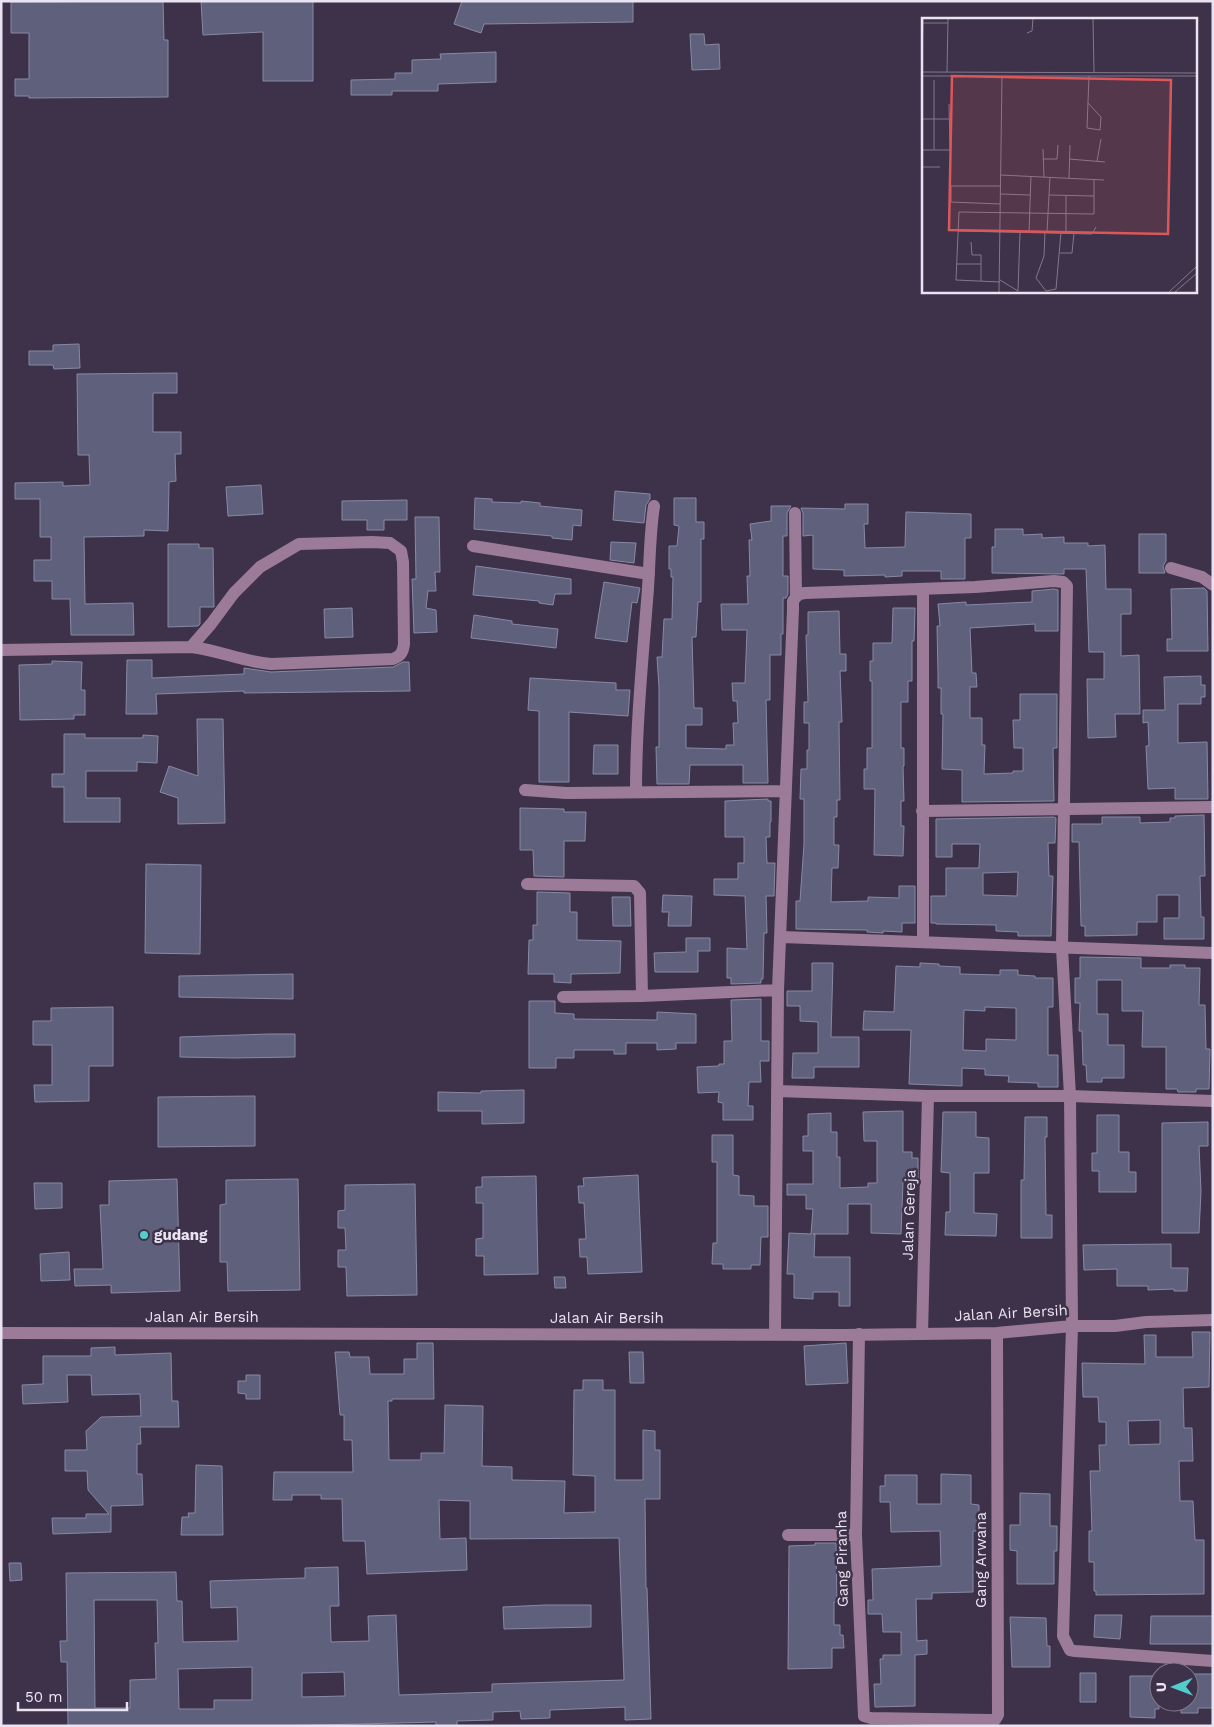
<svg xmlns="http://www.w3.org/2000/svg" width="1214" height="1727" font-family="'Work Sans',sans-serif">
  <rect width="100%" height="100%" fill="#3d3249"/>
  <!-- building -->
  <path fill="#5f607b" stroke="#8889a6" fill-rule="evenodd" d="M163,1L164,40H168V97L29,98V96H15V79H29V33H11V2Z
    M201,1H313V81H263V32L203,35Z
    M462,1H633V22L484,24L481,33L454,24Z
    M690,34H704L705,45L719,44L720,69L692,70Z
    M496,52V82L438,84V91H392V95H351V80L395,79V73H412V60L441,59L440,54Z
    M79,344L80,368L54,369L53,365H29V351H53V345Z
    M177,373V393H153V432H181V454H175L176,481L169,482L168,531L144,530V536L84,537L85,604L133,603L134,635H71L70,599H52V581H34V560H51V537H40V499H15V483L63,482V486L90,485L89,455H78L77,374Z
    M261,485L263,514L228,516L226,487Z
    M615,491L650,494V499L646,505L644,523L613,520Z
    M475,498L492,499V502L521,503V501L540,503V506L582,510L581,526L573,525L572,540L552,538V536L474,529Z
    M674,498H696V522H704V539H701V602H698L696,637H692L694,708H702V725H686V748H690L726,749V745H734L733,723H738L737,701H733L732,683H745L747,630H722L721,604H748L747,576H750L749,540H752L750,524L771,521V506H791L787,513V536H783V576H788V594L786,598H783V634H781V655H770V700H766L768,783H743V765H690L689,784H657L656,747H659V688L657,657H662L664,619H672L673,577H671V569H669V546H677L679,526L674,525Z
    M407,500V520H384V530H367V520H342V501Z
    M845,504H868V524H864L865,548L905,547L906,512L971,514V538H965V579H941V571H902V576L885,577V575L844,576V570L813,569V535L803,536V513L801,508L845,509Z
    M415,517H439L440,572H435L436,591H428L426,608L436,610L437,632L414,633L412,579H416Z
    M995,529H1023V535L1042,534V538L1064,537V543H1088V546L1105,545L1106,589H1131V614H1121V656L1139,655L1140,714H1115L1116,737L1088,738L1087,679H1104V652H1089L1086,569H1064V574L992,573V547H995Z
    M1139,534H1166V561L1163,566L1165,573H1139Z
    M611,542L636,543L634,563L610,560Z
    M168,544H199V548H213L214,607H200V624L198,626L168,627Z
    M476,566L571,579V594H555L553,605L539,603V601L473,595Z
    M604,582L640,588L637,603L632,602L627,642L595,638Z
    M1204,588L1207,591L1208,651H1167V639H1172L1171,589Z
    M1054,589L1058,590V631H1035V624L970,628L972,673H976L977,687H970V718H982V745H985L984,774L1013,773V771H1023V748H1014L1013,720H1020V694H1057V748H1053L1054,801L962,802V770L942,769L943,714H941V688H938V674L937,626H940L938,604L966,602V605L1032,602V591Z
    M352,608L353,637L325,638L324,609Z
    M893,608H915L914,641H912V681H908V702H901V748H904V766H903L904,801H901V826H904L903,856L874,855L875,789H864V769H867V748H872V681H870V661H873V643H892Z
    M839,611L840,654H846V671H840L842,722H839L840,800H837V817H834V845H839L838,868H832L831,902L868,901V897L899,898V886H915V923H902V932L883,931V933L867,932V930L796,929V901H800L804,844V799H800L801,769H807V750H809V723H804V702H808L806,635H808V612Z
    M474,615L512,621V624L558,629L556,648L471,638Z
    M127,660H152V678L244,674V668L271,672L393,667L403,662H409L410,691L244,693V691L156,694L157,714H126Z
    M52,661L82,662L81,690H85V715H74V719L20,720L19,665L52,664Z
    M1201,676V685H1205V697H1201V704H1178V743L1207,742L1208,799H1175V788L1148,789L1146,746H1149L1148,722L1143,723V710H1165L1164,677Z
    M530,678L616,683V690H630L628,716L569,712V782H539V711L528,710Z
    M197,719H223L225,823L178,824V798L160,792L169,766L198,776Z
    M64,734H85V738H143V735L158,736L157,763L137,762V771H86V798H120V822H64V787H52V774H64Z
    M594,745H618V774H593Z
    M768,799V801H771V822H770V837H766L767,863H775L774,896H766L767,933H764L763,979H761V983L731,984V978H727V948L747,949L745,896L714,895V879H738V863H744V837H725V801Z
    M520,808L564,809V812H586L585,841H564V877L534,876L533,850H520Z
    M1204,815L1205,876H1200L1201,917H1204V939H1164V918H1179V895H1157V922H1137V935L1085,936V926H1081L1079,842H1072V824H1102V817H1140V823L1170,822V818H1175V816Z
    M1054,817L1056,818L1055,843H1048L1049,876H1053L1051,936H1018V932L996,931V925L936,924V923H931V896H946V868H979L980,844H952V857H936V819ZM1018,872L1017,896L983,895V873Z
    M146,864L201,865L200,954L145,953Z
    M537,892L570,893V912H577V940L621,941L620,973L571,974V983L554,982V974H528L529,940H533V925H537Z
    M663,895L692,896L691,926H668L669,912H662Z
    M612,897H630L631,926H613Z
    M686,938H710V951H698V972H655L654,953L686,952Z
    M1080,957L1141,958V968H1170V965H1185V968H1200L1199,1005H1205L1206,1049H1210L1209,1089H1196V1092H1178L1177,1089H1166V1047H1142L1143,1011H1122V980H1097V1014H1108V1045H1124V1078H1102V1082H1087L1086,1065H1083L1082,1031H1079L1080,1003H1075V978H1080Z
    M812,963H833L831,1037H859V1067H814V1078H792L793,1053H818V1022L800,1021V1006H787V991H812Z
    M920,963L939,964V966L960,967V974L1000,975V970H1018V975L1035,976V978H1053V1007H1048V1055H1058V1087H1038V1083L1008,1082L1009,1076L985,1075V1069L962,1068V1086L909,1084L911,1030H863L864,1011L894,1012L896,966L920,967ZM985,1007L1016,1008V1040L986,1039V1051L963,1050L964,1010L985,1011Z
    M293,974V999L179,997V976Z
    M761,999V1041H769V1061H760L761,1082H749L748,1106H753V1120H723V1103L718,1102L719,1092L698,1093L697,1067L719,1066V1064H724V1041H732L731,1000Z
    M529,1001H555V1013L574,1014V1019L657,1020V1012L696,1014V1043H676V1049L657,1050V1043H626V1054H614V1050H574V1058H556V1068H529Z
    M113,1007V1066H89V1101L35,1102L34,1085H52V1045H33V1021H51V1008Z
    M269,1034H295V1057L234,1058L180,1057V1037Z
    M524,1090V1123L482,1124V1111H438V1092L481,1093V1091Z
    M255,1096V1146L158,1147V1097Z
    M903,1111V1152H912V1158H918V1182H903L901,1234L871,1233V1204H848V1234H813H815L814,1257H850V1306H839V1292H813V1299L794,1298V1274H787L789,1233L811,1234L813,1209H806V1195H787V1184H813V1151H803V1136H808V1114L831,1113V1132H837V1157H840V1188L868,1187V1183H877V1141H864L863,1112Z
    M943,1112H976V1137L989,1138V1173H974V1213L997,1214L996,1236L945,1235L946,1212H950V1173L941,1172Z
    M1097,1115H1119V1152H1129V1172H1136V1192H1099V1171H1092V1153H1097Z
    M1025,1117H1047V1137H1045L1046,1215H1052V1238H1021V1180H1024Z
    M1208,1122V1146H1199L1201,1191L1199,1233H1162V1123Z
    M712,1135H733V1175L739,1176V1195L754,1196V1206H768V1237H761L760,1265H751V1269H723V1264H712L713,1243H717V1162H712Z
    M638,1175L642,1272L588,1274L587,1257H580L579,1239H586L584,1203H579L578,1186H584L583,1178Z
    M536,1176L538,1274L484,1275V1256H476V1239L483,1238V1203H476V1187H482V1177Z
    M177,1179L180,1291L111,1293V1285L75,1286L74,1269H103L100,1205H109V1181Z
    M298,1179L300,1290L228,1291L227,1262H220V1205L226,1204V1180Z
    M34,1183H62V1208L35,1209Z
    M415,1184L417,1295L347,1296L346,1267H338V1250H346L345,1228H338V1211L345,1210V1185Z
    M1171,1244V1268H1188L1187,1291H1174V1289L1148,1290V1286H1117V1269L1084,1270L1083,1245Z
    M69,1252L70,1280L41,1281L40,1254Z
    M554,1277H565L566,1288H555Z
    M1192,1332H1210L1209,1387L1183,1388L1184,1428H1192L1193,1461H1179L1180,1501H1193L1195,1540H1204V1594L1096,1595V1591H1094V1562H1089V1531H1092L1090,1471H1100L1099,1445H1106V1422H1099L1098,1397H1083L1082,1363L1145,1364L1144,1335H1156V1357H1193ZM1160,1420V1444L1129,1445L1128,1421Z
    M417,1343H433L434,1399H392V1401H388L389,1460H421V1453H444L445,1405L483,1406L482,1466L512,1467V1480L565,1481L564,1513L595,1512V1476L573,1475L574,1390H583V1380H603V1390H615V1480H643V1430L655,1431V1450H660V1499H645L646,1588H647L651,1719L625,1720V1707L550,1710V1718L521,1719L520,1711L493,1712V1720L457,1721V1726H436V1722L278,1726H68L67,1662H61L60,1641H67L66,1573L176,1572L177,1601H182L183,1642L238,1641L237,1607L211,1608L210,1581L305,1578V1568L338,1567L339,1606H330L331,1642L369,1641L368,1616L396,1615L399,1695L492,1692V1684L624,1680L619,1538L470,1539V1501L439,1500L440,1539L466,1538L467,1570L367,1574L365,1541H343L342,1499H321V1495H292V1500H273L274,1472H353L352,1440H344V1415H340L335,1352H349L350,1357H369L370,1374H404V1359H417ZM94,1600H157L158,1643H155L156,1679L130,1680V1708H95ZM252,1667V1700H214V1709H179L178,1669ZM344,1672L345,1696L302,1697V1673Z
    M846,1343L848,1383L806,1385L804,1346Z
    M115,1347V1355L171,1353L172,1401H178L179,1427H140L141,1444H137V1474H142L143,1505L111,1506V1532L53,1534L52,1518H86V1514H109L88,1490L87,1471H65V1450H87L86,1431L101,1417L141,1416L140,1394L92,1395L91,1375H67L68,1402L23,1404L22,1385L43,1384V1356H91V1348Z
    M629,1352H643L644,1383H630Z
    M246,1375H260V1399H246V1394L238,1393V1381H246Z
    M196,1465L222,1466L223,1535H181L182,1517H189L188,1513H195Z
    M941,1474L971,1475V1504L979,1505V1531H973V1592L932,1593V1599H916L917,1641L927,1640V1654L915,1655V1706L875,1707L874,1684H881L880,1659H883V1655H901V1632H883L882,1614H868V1600H873L872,1569L941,1566L940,1531L891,1532L890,1502H880V1486H885V1475H917V1504H941Z
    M1020,1493L1050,1494V1526H1057V1551H1054V1584H1017V1551L1010,1550V1525H1020Z
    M815,1543H836L837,1602H834V1625H840V1635H843L844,1648H832V1668L788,1669L789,1546L815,1545Z
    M9,1563H21L22,1580L10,1581Z
    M545,1605H591V1627L504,1629L503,1607Z
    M1095,1615H1122L1120,1639L1094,1637Z
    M1151,1616H1213V1644H1150Z
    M1010,1617L1046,1618L1047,1646H1050V1667H1012Z
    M1080,1673H1096V1702H1080Z
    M1189,1674H1213V1708H1198V1713H1181V1702H1189Z
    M1130,1676H1159V1709H1155V1718L1130,1717Z"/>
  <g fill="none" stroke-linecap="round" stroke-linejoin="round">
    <!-- minor -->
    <path stroke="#9c7b99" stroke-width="12" d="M473,546L649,574
      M1171,568L1202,577L1213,585
      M796,597L799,594L805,593L975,587L1054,581L1063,582L1067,586L1062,948L1070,1096L1072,1326L1063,1636L1070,1650L1075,1651L1213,1661
      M1,650L191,647C218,650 244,662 271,664L393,659C401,656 403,652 404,644L403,562L401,551L390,543L372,542L299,544L260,567L234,593L211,624L191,647
      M525,790L566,793L785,791
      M636,792C636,728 642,665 647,601C650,570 649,538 654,506
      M922,811L1213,807
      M527,884L634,886L640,893L642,996
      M782,937L1213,953
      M923,942V589
      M563,997L642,996L778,990
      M777,1091L928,1096H1070L1213,1101
      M1,1333L843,1335L997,1333L1072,1326H1115L1146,1322L1213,1320
      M775,1334L778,990L793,609V601L796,597L795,513
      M859,1334L856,1535L864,1716L871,1718L989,1720H995L998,1715L997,1333
      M922,1334L928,1096
      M788,1535H856"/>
  </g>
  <!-- markers -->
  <circle fill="#52cdcc" stroke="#3d3249" stroke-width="2" cx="144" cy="1235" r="5"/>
  <g text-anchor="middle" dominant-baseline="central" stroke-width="5" stroke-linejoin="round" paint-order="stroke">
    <!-- street labels -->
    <g font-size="15" fill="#eae3f2" stroke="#3d3249">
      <text transform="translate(909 1215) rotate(-88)">Jalan Gereja</text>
      <text transform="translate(1011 1313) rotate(-3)">Jalan Air Bersih</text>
      <text x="202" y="1317">Jalan Air Bersih</text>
      <text x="607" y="1318">Jalan Air Bersih</text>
      <text transform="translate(842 1559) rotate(-91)">Gang Piranha</text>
      <text transform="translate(981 1560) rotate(-90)">Gang Arwana</text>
    </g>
    <!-- poi labels -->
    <g font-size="15" font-weight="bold" fill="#eae3f2" stroke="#3d3249" text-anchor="start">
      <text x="154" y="1235">gudang</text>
    </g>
  </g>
  <!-- overview -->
  <g transform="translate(922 18)">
    <rect width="275" height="275" fill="#3d3249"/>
    <path fill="none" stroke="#82798d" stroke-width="1" d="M171,1L172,54M1,5H26M105,15L110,13L111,1M0,54L275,55M0,54L1,1M25,54L26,1M0,58H275M166,85L179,99L178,112L165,110L167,58M0,101H27M121,131L122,159M0,132H28L27,86M12,132V62M121,141H135L136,127M147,141L183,144M175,143L179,121M0,149H18M78,157L182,162M147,160L148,127M78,176L108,177M127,177L172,178M78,186L29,184V168H78M36,213L170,216L174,209M107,214L109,158M123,214L122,238L114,260L124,273M125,214L128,159M144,214V177M49,224L50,237H59V263M138,235H150L152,215M35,246H59M78,262L96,273M78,264L34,262L37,194L172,196V162M96,273L98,214M124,273L134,271L139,214M77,274L80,58M247,274L275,248M253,274L275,255"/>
    <path fill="#db575a" fill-opacity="0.15" stroke="#db575a" stroke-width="2.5" d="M30,58L249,62L246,216L27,212Z"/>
    <rect width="275" height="275" fill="none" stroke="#eae3f2" stroke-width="2.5"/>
  </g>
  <!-- border -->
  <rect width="1214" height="1727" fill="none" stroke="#eae3f2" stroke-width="5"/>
  <!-- north arrow -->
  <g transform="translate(1174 1687) rotate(269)"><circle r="24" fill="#3d3249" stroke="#82798d"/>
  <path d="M0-4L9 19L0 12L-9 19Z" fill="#52cdcc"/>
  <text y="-8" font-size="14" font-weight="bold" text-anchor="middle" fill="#eae3f2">U</text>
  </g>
  <!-- scale -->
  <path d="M18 1702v8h109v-8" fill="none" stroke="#eae3f2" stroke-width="2.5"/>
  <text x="25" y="1702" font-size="15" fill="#eae3f2" stroke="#3d3249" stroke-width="4" paint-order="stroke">50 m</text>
</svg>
